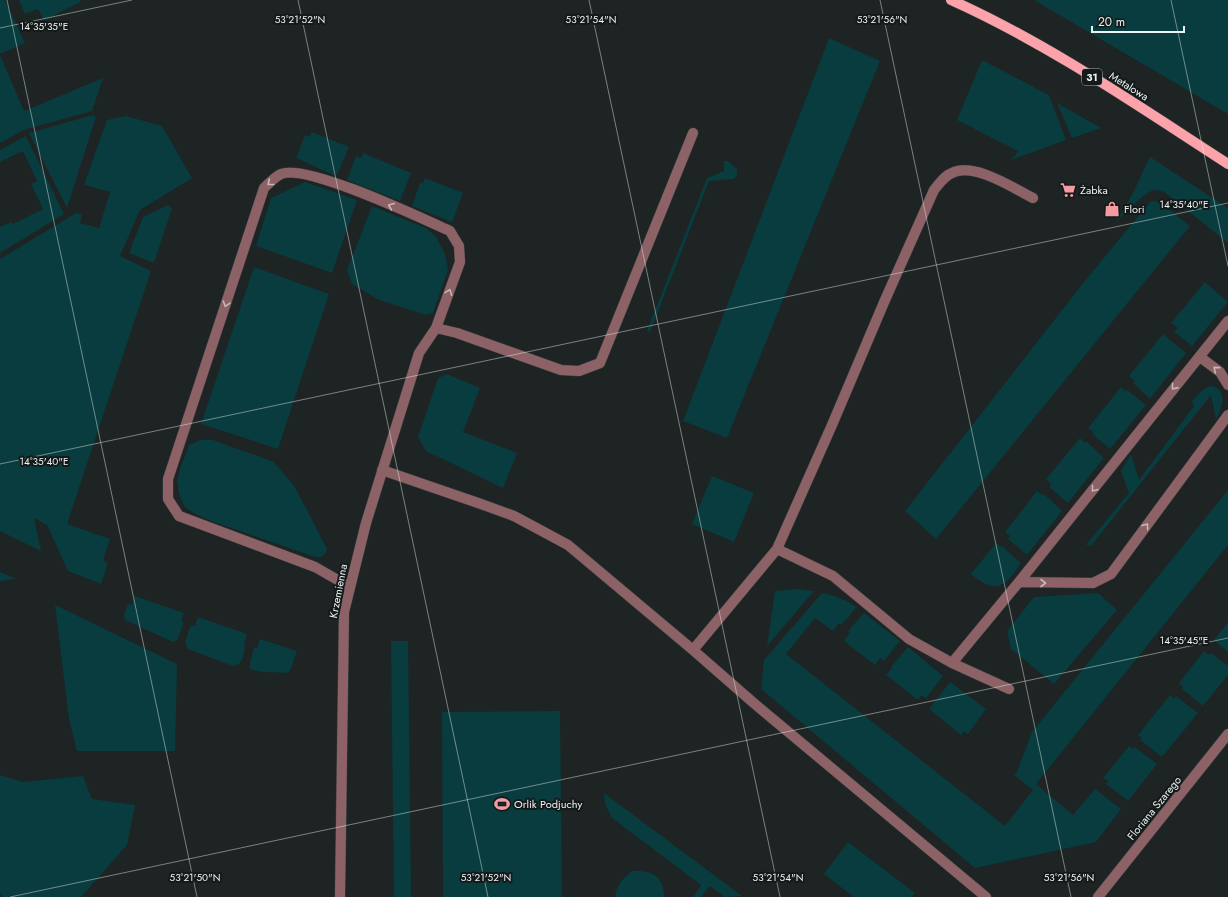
<svg xmlns="http://www.w3.org/2000/svg" width="1228" height="897" font-family="Jost,sans-serif">
  <rect width="100%" height="100%" fill="#1e2323"/>
  <!-- green -->
  <path fill="#083c3f" d="M0,0H5L25,43L0,54Z
    M19,0H80L81,2L44,20L38,9L25,14Z
    M1034,0H1228V114L1056,13Z
    M829,38L880,61L727,438L683,421Z
    M0,55L24,111L103,78L92,111L24,130L0,143Z
    M982,60L1049,95L1066,140L1011,160L1012,158L1015,156L1018,151L957,120Z
    M1057,103L1101,128L1072,138Z
    M93,115L96,117L67,208L29,133Z
    M126,116L162,126L192,178L140,210L120,256L151,271L67,524L110,539L103,561L108,563L101,584L68,571L47,525L34,518L41,551L0,531V259L76,213L82,215L80,223L99,228L110,192L84,185L107,120Z
    M312,132L349,147L338,173L333,175L296,158L305,135L309,137Z
    M26,136L64,214L0,253V227L11,222L13,224L43,209L31,184L37,181L23,151L0,162V150Z
    M363,153L411,173L400,201L347,180L356,156L361,158Z
    M1150,157L1228,208V243L1167,194C1164,192 1160,190 1155,190C1144,191 1122,217 1114,225L1131,197Z
    M724,161H728L737,169V176L733,179L709,181L650,332L647,331L707,178L724,171Z
    M425,178L463,193L452,222L412,206L420,183H423Z
    M305,182L357,200L332,273L256,246L271,198Z
    M1153,201L1160,202L1190,226L936,539L905,511L1084,282L1145,208L1150,202Z
    M168,205L172,208L154,263L129,253L143,217Z
    M372,206L426,228L436,237L441,246L445,254L448,270L433,313L426,315L379,300L352,284L347,270Z
    M254,267L329,294L278,449L201,424Z
    M1205,282L1228,302L1192,346L1174,332L1178,328L1171,323Z
    M1163,334L1186,353L1150,399L1133,383L1135,381L1129,376Z
    M447,374L480,388L463,432L517,453L503,488L426,451L418,437L438,378Z
    M1210,386C1228,388 1223,408 1216,419L1211,395L1091,546L1086,545L1129,493L1121,471L1131,454L1139,480L1194,406L1192,401L1204,389Z
    M1121,387L1126,392L1127,390L1146,405L1110,449L1092,434L1093,432L1088,428Z
    M1080,438L1085,443L1086,441L1104,458L1068,503L1049,487L1051,484L1046,479Z
    M200,440H213L274,462L295,487L327,549C325,556 322,558 315,557L214,522L195,514L185,507L179,494L177,481L180,469L189,445Z
    M712,476L754,493L734,542L692,524Z
    M1228,490V545L1036,784L1073,815L1095,789L1121,809L1096,842L975,868L761,689L764,660L822,593C835,595 846,600 857,607L841,625L839,623L833,631L815,618L786,654L1005,826L1033,790L1014,775L1017,772L1032,732Z
    M1037,491L1042,495L1044,494L1062,511L1027,555L1008,539L1010,536L1005,532Z
    M996,543L1001,547L1002,546L1021,563C1005,587 996,595 971,574Z
    M0,572L16,579L0,581Z
    M797,589L814,591L767,646L775,591Z
    M1098,593L1117,610L1054,684L1011,649L1007,631L1034,597Z
    M135,596L184,613L181,621L184,623L177,640L173,642L125,620L124,615L128,604L132,605Z
    M55,605L177,664L175,751H77L69,719Z
    M864,613L900,641L884,661L880,658L875,665L844,641L850,632L848,631Z
    M198,617L247,634L244,643L245,644C244,653 244,665 233,666L188,649L185,642L191,625L195,626Z
    M1228,622V652L1214,640Z
    M260,639L297,651L290,671L286,673C276,672 258,674 249,668L254,647L257,648Z
    M391,641H408L411,897H394Z
    M908,647L943,676L926,698L921,695L918,700L886,675L892,668L891,667Z
    M1204,651L1209,655L1211,653L1228,666V675L1203,706L1182,689L1183,687L1179,683Z
    M950,682L986,709L968,734L964,731L961,735L929,709Z
    M1170,695L1174,699L1176,696L1198,713L1162,757L1140,740L1142,738L1138,735Z
    M560,711L562,897H443L442,712Z
    M1129,746L1133,749L1135,747L1157,764L1128,801L1106,784L1108,781L1103,778Z
    M0,775L23,782L83,776L92,799L135,805L127,845L81,897H3L0,894Z
    M604,793L742,896L725,897L710,886L701,897H693L701,885L612,818L605,804Z
    M848,842L915,893L912,897H854L824,874Z
    M633,871C652,870 664,876 664,897H615C616,886 624,876 633,871Z"/>
  <g fill="none" stroke-linecap="round" stroke-linejoin="round">
    <defs>
      <path id="minor" d="M1228,321L1019,582L1093,583L1111,574L1228,415
        M436,328L457,333L561,370L579,371L600,363L693,133
        M1200,357L1220,372L1228,385
        M382,470L481,504L514,516L568,545L693,650L756,705L986,897
        M777,549L833,576L909,639L952,663L1019,582
        M693,650L777,549L832,425L885,300L934,190C940,183 944,176 952,173C974,162 1013,188 1033,198
        M952,663L1009,689
        M340,897L344,612L366,523L419,353L436,328L460,262L459,246L450,231C421,218 306,163 281,174C275,177 269,183 264,188L168,479V499L179,516L315,567L350,587
        M1098,897L1228,734"/>
      <path id="primary" d="M951,0C1049,44 1138,106 1228,164"/>
    </defs>
    <!-- minor casing -->
    <use href="#minor" stroke="#3b4040" stroke-width="11"/>
    <!-- primary casing -->
    <use href="#primary" stroke="#3b4040" stroke-width="11"/>
    <!-- minor -->
    <use href="#minor" stroke="#8d6266" stroke-width="10"/>
    <!-- primary -->
    <use href="#primary" stroke="#fba2aa" stroke-width="10"/>
  </g>
  <!-- one-way arrows -->
  <defs><path id="oneway-chevron" d="M-2-3.5L2.5 0L-2 3.5" fill="none" stroke-width="1.6" stroke-linecap="round" stroke-linejoin="round"/></defs>
  <g stroke="#c7b8b9">
    <use href="#oneway-chevron" transform="translate(270 183) rotate(141)"/>
    <use href="#oneway-chevron" transform="translate(391 206) rotate(-157)"/>
    <use href="#oneway-chevron" transform="translate(449 292) rotate(-69)"/>
    <use href="#oneway-chevron" transform="translate(226 304) rotate(108)"/>
    <use href="#oneway-chevron" transform="translate(1216 369) rotate(-140)"/>
    <use href="#oneway-chevron" transform="translate(1174 387) rotate(129)"/>
    <use href="#oneway-chevron" transform="translate(1094 489) rotate(128)"/>
    <use href="#oneway-chevron" transform="translate(1146 526) rotate(-54)"/>
    <use href="#oneway-chevron" transform="translate(1043 583)"/>
  </g>
  <!-- ticks -->
  <path fill="none" stroke="#edf1f1" stroke-width="1" stroke-opacity="0.45" d="M7,0L197,897M298,0L488,897M589,0L780,897M880,0L1071,897M1171,0L1228,266M0,28L132,0M0,464L1228,203M10,897L1228,638"/>
  <!-- icons -->
  <defs>
    <symbol id="supermarket-bare" viewBox="-9 -9 18 18"><path d="M-6-5.5h2.5l.6 2H6L4.5 2H-2.5L-4.4-4H-6ZM-1.5 3.2a1.3 1.3 0 1 0 .1 0ZM3 3.2a1.3 1.3 0 1 0 .1 0Z" fill="#f49aa3" stroke="#141a1a" stroke-width="2.5" paint-order="stroke"/></symbol>
    <symbol id="shop-bare" viewBox="-9 -9 18 18"><path d="M-5-2.5h2.3a2.7 3.5 0 0 1 5.4 0H5L5.5 6h-11ZM-1.5-2.5h3a1.5 2.3 0 0 0-3 0Z" fill="#f49aa3" stroke="#141a1a" stroke-width="2.5" paint-order="stroke"/></symbol>
    <symbol id="stadium-bare" viewBox="-9 -9 18 18"><path d="M0-5a6.5 5 0 1 0 0 10a6.5 5 0 1 0 0-10ZM-3.5-1.8h7v3.6h-7Z" fill="#f49aa3" stroke="#141a1a" stroke-width="2.5" paint-order="stroke"/></symbol>
  </defs>
  <g fill-rule="evenodd">
    <use href="#supermarket-bare" x="1057" y="179" width="22" height="22"/>
    <use href="#shop-bare" x="1101" y="198" width="22" height="22"/>
    <use href="#stadium-bare" x="491" y="793" width="22" height="22"/>
  </g>
  <g text-anchor="middle" dominant-baseline="central" stroke-width="4" stroke-linejoin="round" paint-order="stroke">
    <!-- shield labels -->
    <rect fill="#141a1a" stroke="#acb0b0" stroke-width="1" x="1082" y="69" width="20" height="16" rx="3"/>
    <g font-size="10" font-weight="bold" fill="#edf1f1">
      <text x="1092" y="77">31</text>
    </g>
    <!-- street labels -->
    <g font-size="11" fill="#edf1f1" stroke="#141a1a">
      <text transform="translate(1129 86) rotate(32)">Metalowa</text>
      <text transform="translate(338 591) rotate(-79)">Krzemienna</text>
      <text transform="translate(1154 808) rotate(-51)">Floriana Szarego</text>
    </g>
    <!-- poi labels -->
    <g font-size="11" fill="#edf1f1" stroke="#141a1a" text-anchor="start">
      <text x="1080" y="190">Żabka</text>
      <text x="1124" y="209">Flori</text>
      <text x="514" y="804">Orlik Podjuchy</text>
    </g>
  </g>
  <g font-size="10" text-anchor="middle" fill="#edf1f1" stroke="#141a1a" stroke-width="4" stroke-linejoin="round" paint-order="stroke">
    <text x="300" y="23">53°21'52"N</text>
    <text x="591" y="23">53°21'54"N</text>
    <text x="882" y="23">53°21'56"N</text>
    <text x="44" y="30">14°35'35"E</text>
    <text x="1184" y="208">14°35'40"E</text>
    <text x="44" y="465">14°35'40"E</text>
    <text x="1184" y="644">14°35'45"E</text>
    <text x="195" y="881">53°21'50"N</text>
    <text x="486" y="881">53°21'52"N</text>
    <text x="778" y="881">53°21'54"N</text>
    <text x="1069" y="881">53°21'56"N</text>
  </g>
  <!-- scale -->
  <path d="M1092 26v6h92v-6" fill="none" stroke="#edf1f1" stroke-width="2"/>
  <text x="1098" y="26" font-size="12" fill="#edf1f1" stroke="#141a1a" stroke-width="3" paint-order="stroke">20 m</text>
</svg>
